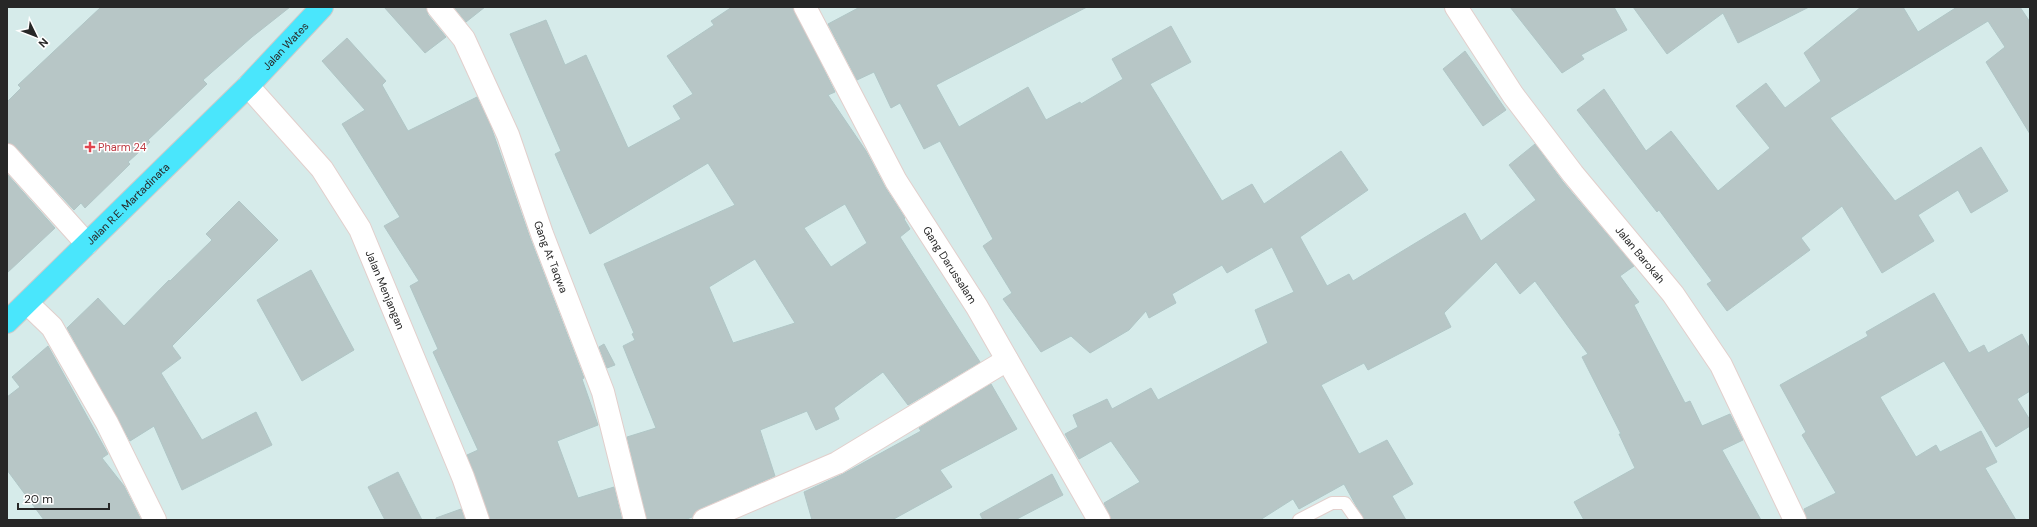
<svg xmlns="http://www.w3.org/2000/svg" width="2037" height="527" font-family="'DM Sans',sans-serif">
  <rect width="100%" height="100%" fill="#d6ebea"/>
  <!-- building -->
  <path fill="#b7c6c6" stroke="#b0c6c6" fill-rule="evenodd" d="M101,7H290L252,37L203,80L207,84L148,140L150,142L128,162L130,164L85,208L81,203L74,210L16,147L7,143V102L21,88L18,85Z
    M384,7H426L428,15L446,37L425,53Z
    M454,7H485L466,22Z
    M732,7H793L835,92L828,95L866,151L885,187L905,218L904,219L910,229L900,237L980,362L908,405L883,372L834,408L839,419L816,430L807,411L760,430L775,476L699,509L692,517L684,520H647L627,437L656,428L623,346L635,340L632,334L634,333L604,264L735,205L708,163L590,234L555,154L561,151L510,34L546,20L565,65L586,55L628,148L681,119L673,106L693,94L667,56L714,25L711,21ZM845,204L867,243L831,267L804,228ZM755,259L795,323L733,343L709,287Z
    M860,7H1087L936,85L959,127L1028,87L1046,120L1080,102L1081,104L1123,79L1112,59L1171,26L1191,62L1150,84L1222,201L1252,184L1264,204L1341,151L1368,190L1300,237L1327,286L1349,274L1353,281L1465,213L1481,241L1536,200L1509,165L1535,144L1563,182L1634,266L1620,276L1639,302L1634,305L1685,403L1690,401L1702,426L1730,414L1743,440L1722,450L1761,520H1584L1574,502L1635,468L1619,434H1621L1582,357L1588,354L1535,281L1520,294L1496,262L1444,313L1451,327L1368,370L1364,363L1321,385L1359,454L1387,440L1413,484L1392,496L1406,520H1364L1344,484L1299,509L1293,499L1260,520H1111L1104,503L1140,482L1111,441L1079,459L1065,434L1078,427L1073,415L1107,399L1112,409L1151,388L1158,400L1268,343L1255,310L1294,292L1272,247L1227,273L1222,265L1172,294L1176,303L1149,318L1146,311L1129,330L1090,353L1071,336L1041,352L1003,299L1012,293L983,246L993,239L940,141L924,149L900,103L891,108L874,72L857,80L828,24Z
    M1510,7H1614L1627,30L1581,55L1584,59L1562,73Z
    M1633,7H1809L1738,43L1723,13L1667,54Z
    M1861,7H1903L1918,32L1957,7H2020L2030,22V134L1986,62L2005,47L1988,21L1830,118L1895,201L1981,147L2008,191L1971,213L1958,190L1918,215L1934,241L1882,273L1842,206L1801,238L1810,250L1727,311L1707,284L1712,281L1659,210L1657,212L1577,110L1604,89L1646,151L1671,131L1718,191L1770,148L1736,106L1766,83L1785,108L1821,81L1804,53Z
    M347,38L386,81L382,85L408,131L477,97L491,127L530,238L584,378L582,379L598,425L557,441L578,498L614,487L622,520H490L467,455L478,450L433,352L438,349L410,286L419,281L384,226L400,217L342,124L365,110L322,61Z
    M1465,51L1506,110L1483,126L1443,69Z
    M7,174L55,228L7,273Z
    M239,201L278,240L172,346L181,358L161,373L202,440L256,412L272,445L182,490L154,426L130,441L67,328L98,298L124,326L169,280L170,281L212,240L206,234Z
    M311,270L354,350L302,381L257,300Z
    M1934,293L1969,353L1984,345L1988,353L2022,334L2030,349V391L2017,399L2030,420V426L1996,447L1944,361L1880,397L1916,457L1936,445L1940,452L1981,431L1997,462L1985,468L2016,520H1807L1804,509L1836,493L1802,435L1806,432L1780,385L1868,336L1866,332Z
    M604,344L615,365L607,368L599,347Z
    M48,346L108,454L102,458L124,486L141,520H44L7,470V397L20,387L12,377Z
    M991,384L1017,429L940,470L952,487L892,520H812L804,492L843,474L921,431L919,428Z
    M398,472L422,520H385L368,487Z
    M1052,474L1063,495L1015,520H983L980,514Z
    M461,509L465,520H436V518Z"/>
  <g fill="none" stroke-linecap="round" stroke-linejoin="round">
    <defs>
      <path id="service" d="M1299,520L1332,503H1345L1357,520"/>
      <g id="minor">
        <path id="s1" d="M438,7L464,39L508,135L542,234L603,392L635,520"/>
        <path id="s2" d="M805,7L896,181L977,307L1099,520"/>
        <path id="s3" d="M1456,7L1513,95L1573,174L1673,294L1721,365L1795,520"/>
        <path id="s4" d="M248,86L322,169L360,229L463,477L478,520"/>
        <path d="M7,155L87,244"/>
        <path d="M27,303L52,327L107,423L155,520"/>
        <path d="M704,520L837,463L1007,360"/>
      </g>
      <g id="primary">
        <path id="s5" d="M7,322L248,86L322,7"/>
      </g>
    </defs>
    <!-- service casing -->
    <use href="#service" stroke="#e2cfcc" stroke-width="14"/>
    <!-- minor casing -->
    <use href="#minor" stroke="#e2cfcc" stroke-width="24"/>
    <!-- primary casing -->
    <use href="#primary" stroke="#cbcbcb" stroke-width="24"/>
    <!-- service -->
    <use href="#service" stroke="#fff" stroke-width="12"/>
    <!-- minor -->
    <use href="#minor" stroke="#fff" stroke-width="22"/>
    <!-- primary -->
    <use href="#primary" stroke="#4ae6fc" stroke-width="22"/>
  </g>
  <!-- markers -->
  <path fill="#e0444e" stroke="#fff" stroke-width="1.5" d="M88 141h4v4h4v4h-4v4h-4v-4h-4v-4h4z"/>
  <g text-anchor="middle" dominant-baseline="central" stroke-width="3" stroke-linejoin="round" paint-order="stroke">
    <!-- street labels -->
    <g font-size="11" fill="#272727" stroke="#fff">
      <text stroke="none"><textPath href="#s5" startOffset="392">Jalan Wates</textPath></text>
      <text stroke="none"><textPath href="#s5" startOffset="169">Jalan R.E. Martadinata</textPath></text>
      <text stroke="none"><textPath href="#s3" startOffset="309">Jalan Barokah</textPath></text>
      <text stroke="none"><textPath href="#s1" startOffset="276">Gang At Taqwa</textPath></text>
      <text stroke="none"><textPath href="#s2" startOffset="296">Gang Darussalam</textPath></text>
      <text stroke="none"><textPath href="#s4" startOffset="248">Jalan Menjangan</textPath></text>
    </g>
    <!-- health labels -->
    <g font-size="11" fill="#be3a42" stroke="#fff" text-anchor="start">
      <text x="98" y="147">Pharm 24</text>
    </g>
  </g>
  <!-- border -->
  <rect width="2037" height="527" fill="none" stroke="#272727" stroke-width="16"/>
  <!-- north arrow -->
  <g transform="translate(36 36) rotate(133)" stroke="#ffffff" stroke-width="3" paint-order="stroke">
  <path d="M0-3L7 15L0 10L-7 15Z" fill="#272727"/>
  <text y="-6" font-size="11" font-weight="bold" text-anchor="middle" fill="#272727">N</text>
  </g>
  <!-- scale -->
  <path d="M18 503v6h91v-6" fill="none" stroke="#272727" stroke-width="2"/>
  <text x="24" y="503" font-size="12" fill="#272727" stroke="#ffffff" stroke-width="3" paint-order="stroke">20 m</text>
</svg>
